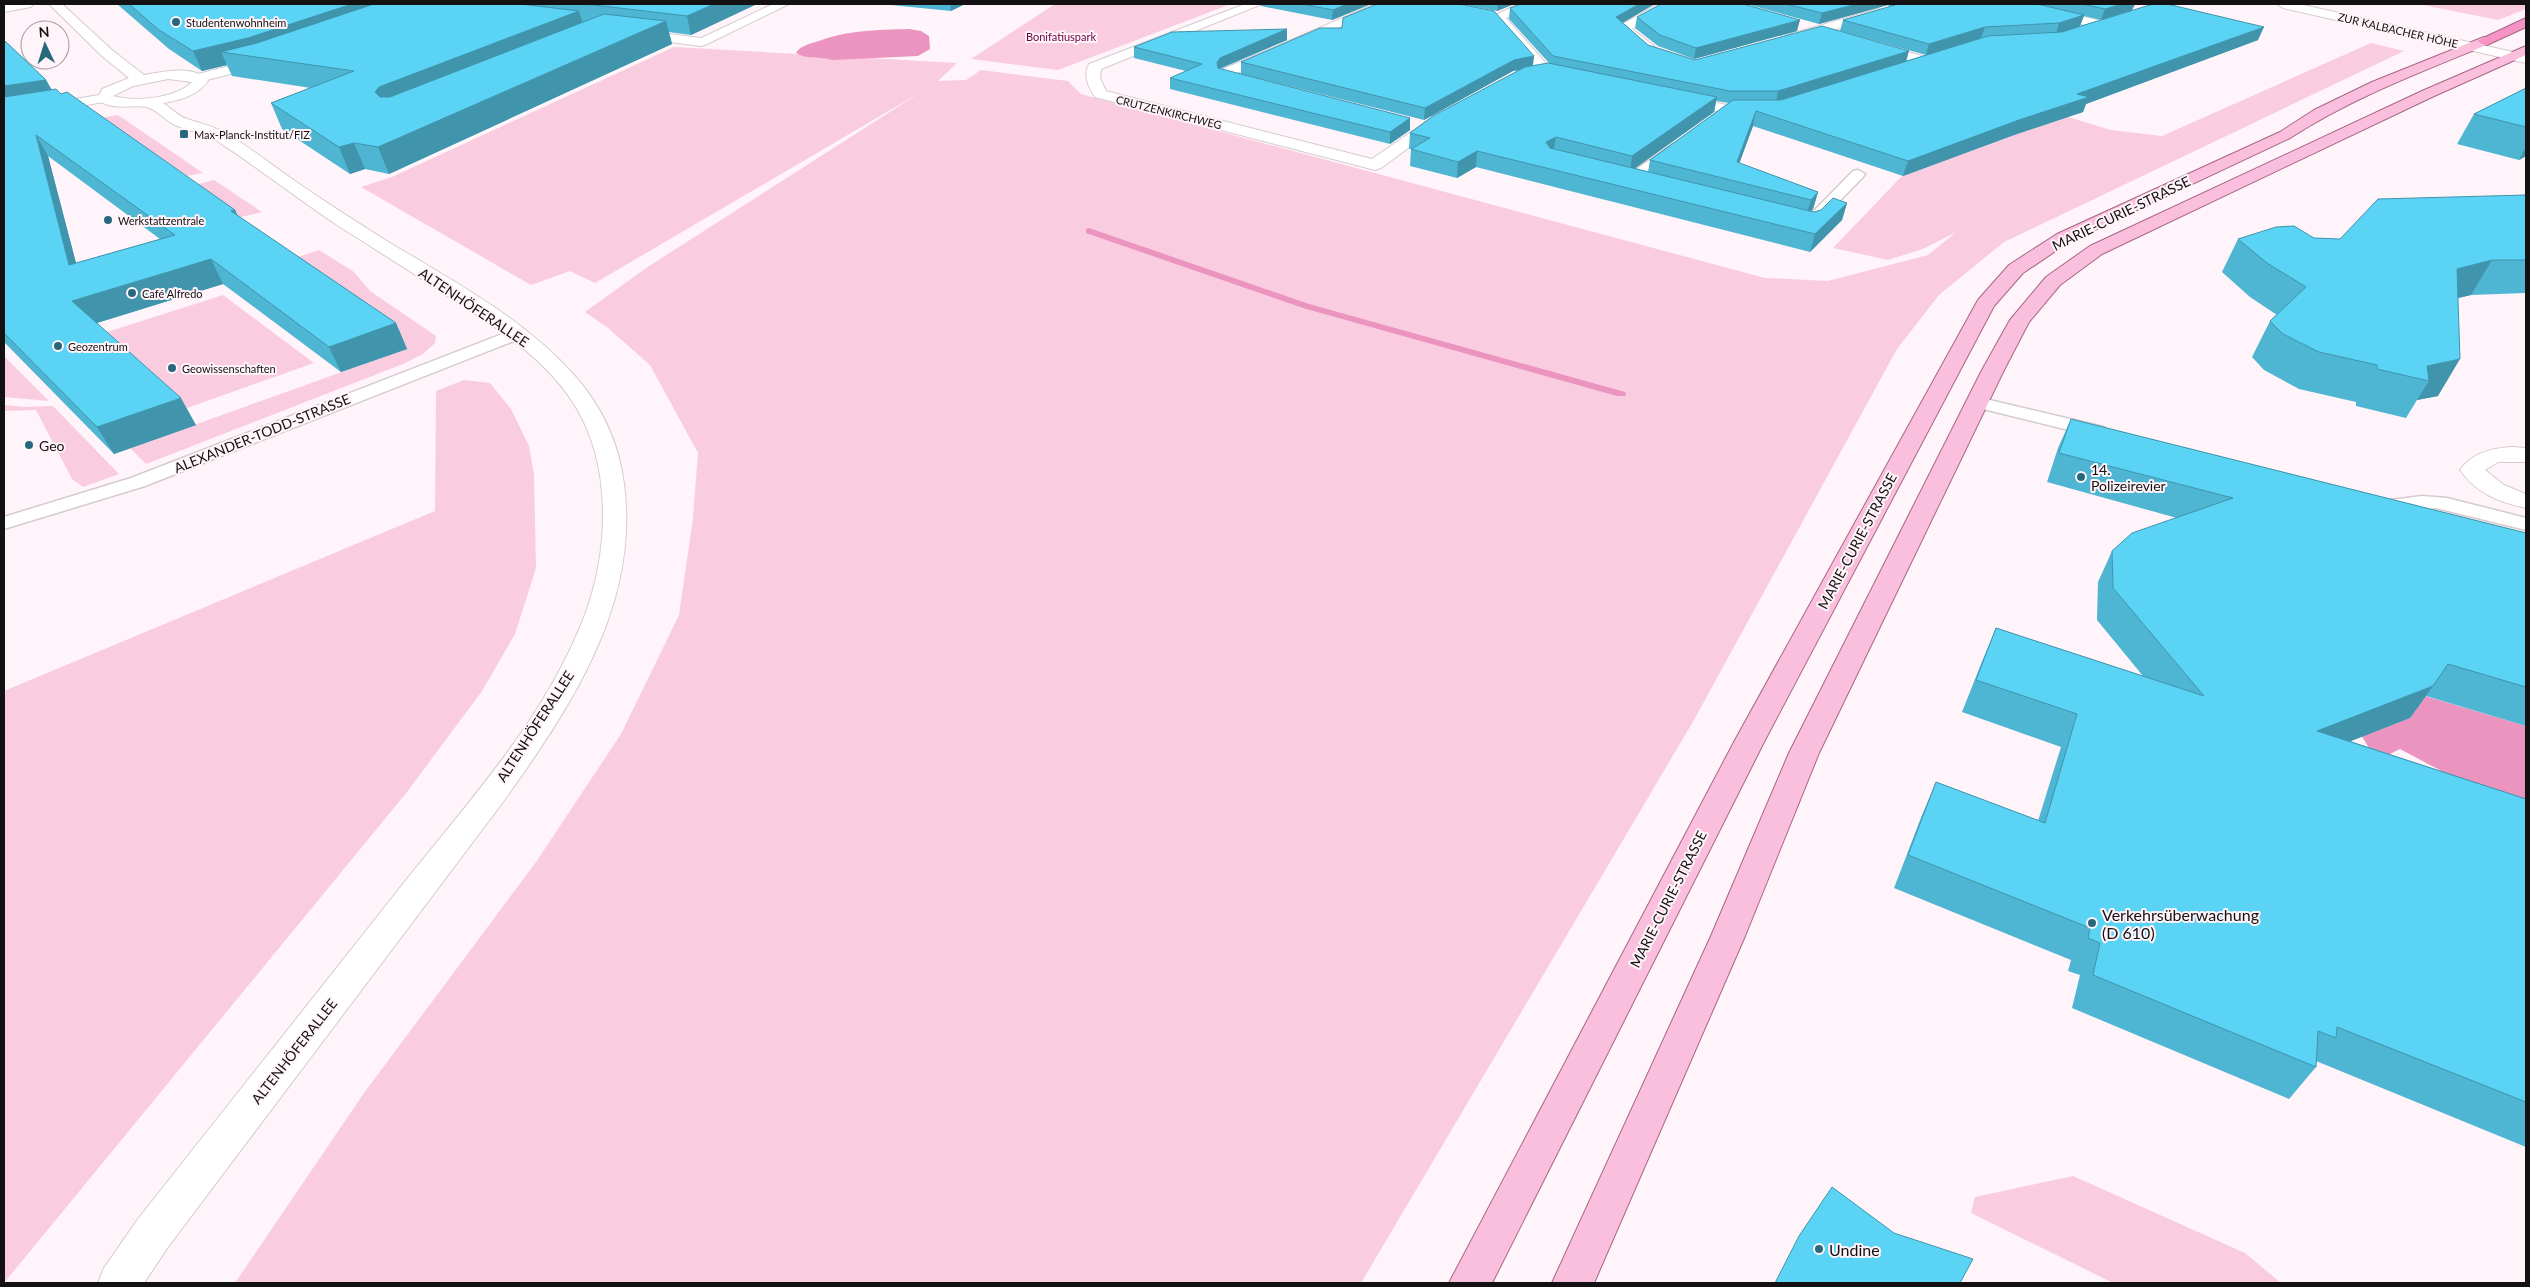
<svg xmlns="http://www.w3.org/2000/svg" width="2530" height="1287" font-family="Lato,sans-serif">
  <rect width="100%" height="100%" fill="#fff4f9"/>
  <!-- green -->
  <path fill="#facce0" d="M1055,4H1231L1058,70L971,59Z
    M2418,4H2526V9L2498,20Z
    M2371,43L2404,51L2004,242L1939,295L1897,349L1694,720L1361,1283H235L364,1093L536,862L621,734L679,615L693,518L698,453L650,365L608,328L585,312L646,268L921,92L595,283L570,271L531,285L361,187L392,177L674,47L957,63L938,81L966,80L981,70L1068,81L1081,94L1765,278L1828,281L1928,255L1956,232L1923,249L1888,260L1833,248L1901,177L1930,164L2065,116L2111,130L2162,136Z
    M118,115L203,173L171,179L86,120Z
    M214,180L262,212L228,220L183,188Z
    M319,250L354,272L370,291L436,336L435,343L423,354L403,364L146,464L130,448L406,349L283,262Z
    M223,295L314,363L187,408L104,333Z
    M4,356L49,401L4,397Z
    M464,380L490,383L511,409L529,446L534,475L536,568L515,634L482,691L407,792L4,1283V691L435,511L436,391Z
    M4,405L26,407L53,406L119,474L83,487L72,479L36,410L4,411Z
    M2073,1176L2245,1253L2281,1283H2113L1971,1213L1975,1197Z"/>
  <!-- water -->
  <path fill="#eb94bf" d="M909,29L921,31L929,36L930,49L918,56L832,60C819,56 808,60 796,53C800,46 809,44 816,42C847,30 876,30 909,29Z
    M2425,696L2526,726V816L2400,749L2386,756L2369,748L2355,725L2379,730L2410,718Z"/>
  <g fill="none" stroke-linecap="round" stroke-linejoin="round">
    <!-- stream -->
    <path fill="#eb94bf" fill-rule="evenodd" d="M1089,228L1309,304L1625,392L1626,394L1625,396H1617L1303,308L1086,233V229Z"/>
    <defs>
      <path id="service" d="M1673,144L1679,148L1678,151L1638,181H1628L1626,178L1628,175Z
        M1858,170L1865,174L1863,177L1818,223H1808L1806,220L1808,217L1853,171Z
        M518,328L526,333L524,337L145,486L4,529V517L131,478Z
        M1977,397L2104,427L2106,431L2104,435L2097,437L1971,406L1968,402L1971,398Z
        M2422,496L2447,498L2526,518V530L2436,508L2396,512L2375,510L2372,506L2375,502Z"/>
      <path id="pedestrian" d="M773,4H789L705,45L700,46L693,42Z"/>
      <path id="minor" d="M4,4H33L31,7L4,12Z
        M1245,4H1262L1101,69L1100,78L1106,91L1372,159L1436,115L1441,113L1449,118L1381,168L1375,170L1095,97C1088,87 1083,75 1089,64Z
        M1375,4H1391L1235,74L1258,81L1260,84L1258,87L1253,88L1220,79L1218,76L1221,70Z
        M1518,4H1534L1506,18L1551,69L1578,75L1580,78L1578,81L1573,82L1541,75L1492,17Z
        M1658,4H1673L1632,29L1654,46L1656,49L1649,53L1644,52L1616,28Z
        M2010,4H2030L2110,23L2111,26L2105,30L2012,7Z
        M2277,4H2299L2513,52L2520,56L2513,60L2283,8Z
        M1878,9L1882,10L1884,13L1882,16L1792,42L1785,38L1787,35Z
        M632,29L700,38L707,42L700,46L627,36L625,33Z
        M1871,41L1932,59L1934,62L1927,66L1866,48L1864,45Z
        M265,57L270,58L272,61L270,64L199,82L192,78L194,75Z
        M105,94L112,98L110,101L4,119V111Z
        M1679,95L1727,105L1760,106L1767,110C1758,123 1690,106 1674,102L1672,99Z
        M2512,447L2526,448V462H2498L2485,470L2504,485L2526,494V508C2499,502 2477,494 2460,470C2472,453 2492,448 2512,447Z"/>
      <path id="tertiary" d="M49,4H62L112,50L144,75C162,72 195,64 208,81C197,96 180,100 163,103C171,108 178,116 187,119C200,123 212,126 224,132C248,146 269,163 292,179C322,200 354,220 385,240C450,279 523,318 574,375C601,405 619,443 624,484C640,605 570,708 503,802L168,1247L144,1283H98L104,1268L138,1219C225,1109 312,999 399,889C468,802 547,717 586,612C609,548 612,464 574,404C545,358 496,327 451,298C413,273 375,249 337,225C295,197 256,166 214,139C201,132 186,131 173,124C164,119 157,110 147,107C132,104 108,112 98,98L102,89L129,78L102,56ZM168,79L192,82C175,99 135,102 113,96L133,86Z
        M2513,52L2526,55V63L2508,59L2506,56Z"/>
      <path id="primary" d="M2484,37L2491,41L2489,44C2421,72 2352,98 2290,138L2069,242L2023,273L1994,306L1764,742L1492,1283H1449L1734,742L1978,300L2009,265L2057,234L2280,132L2314,110L2372,82Z
        M2526,46V55L2432,97L2102,254L2060,285L2029,322L2004,370L1819,753L1745,936L1594,1283H1552L1711,936L1789,753L1982,370L2010,320L2046,277L2090,246L2422,91Z"/>
      <path id="motorway" d="M2526,18V27L2489,44L2484,45L2477,41Z"/>
    </defs>
    <!-- service casing -->
    <use href="#service" stroke="#d5cbcf" stroke-width="3"/>
    <!-- pedestrian casing -->
    <use href="#pedestrian" stroke="#d5cbcf" stroke-width="2"/>
    <!-- minor casing -->
    <use href="#minor" stroke="#d5cbcf" stroke-width="2"/>
    <!-- tertiary casing -->
    <use href="#tertiary" stroke="#d5cbcf" stroke-width="2"/>
    <!-- primary casing -->
    <use href="#primary" stroke="#a66686" stroke-width="2"/>
    <!-- motorway casing -->
    <use href="#motorway" stroke="#a66686" stroke-width="2"/>
    <!-- service -->
    <use href="#service" fill="#fff" fill-rule="evenodd"/>
    <!-- pedestrian -->
    <use href="#pedestrian" fill="#fff" fill-rule="evenodd"/>
    <!-- minor -->
    <use href="#minor" fill="#fff" fill-rule="evenodd"/>
    <!-- tertiary -->
    <use href="#tertiary" fill="#fff" fill-rule="evenodd"/>
    <!-- primary -->
    <use href="#primary" fill="#f9bfdc" fill-rule="evenodd"/>
    <!-- motorway -->
    <use href="#motorway" fill="#f594c4" fill-rule="evenodd"/>
  </g>
  <!-- wall -->
  <path fill="#4eb5d3" fill-rule="evenodd" d="M117,4H757L691,35L669,32L672,44L389,174L365,169L350,174L282,129L271,103L311,88L232,76L227,65L202,71L169,49Z
    M881,4H965L951,11Z
    M1261,4H1371L1332,20L1261,6Z
    M1461,4H1514L1497,11Z
    M1746,4H2135L2132,10L2258,40L2086,104L2083,112L2014,135L1903,176L1753,126L1739,163L1818,192L1813,209L1811,211L1814,212L1847,203L1842,220L1810,252L1476,167L1457,178L1410,166L1411,149H1409L1410,133L1519,70L1513,71L1424,120L1241,74V62L1342,28L1534,56L1533,66L1549,63L1509,19L1510,8L1623,23L1648,45L1695,60L1906,61L1926,55L1840,31L1843,20L1890,7L1888,5L1819,24ZM2084,16L2101,20L2080,26ZM1716,101L1729,103L1650,160L1648,172L1635,168L1714,112Z
    M1637,17L1797,31L1694,59L1658,46L1635,28Z
    M1287,29V40L1220,69L1410,130L1390,144L1170,89V78L1186,71L1134,58V47Z
    M4,40L46,80L52,90L61,94L235,210L237,215L396,323L407,349L341,372L223,284L97,323L196,425L114,454L4,342ZM48,156L160,239L76,263Z
    M2526,88V156L2519,160L2457,144L2474,114Z
    M2526,195V293L2471,295L2458,298L2438,396L2417,400L2406,418L2356,406V402L2299,389L2264,370L2252,357L2270,321L2277,315L2250,297L2222,272L2238,239L2314,238L2340,239Z
    M2071,419L2526,533V726L2426,696L2410,718L2350,741L2526,799V1147L2316,1061V1067L2289,1099L2072,1008L2080,975L2068,971L2071,960L1894,888L1922,815L1936,782L2038,821L2061,747L1962,712L1983,659L1996,628L2143,676L2097,620L2098,582L2112,551L2177,518L2047,482L2058,448Z"/>
  <!-- shaded-wall -->
  <path fill="#4094ac" d="M352,4H413L256,57L221,52L227,65L202,71L193,51Z
    M714,4H757L691,35L687,16Z
    M950,4H965L951,11Z
    M1347,4H1371L1332,20L1333,10Z
    M1498,4H1514L1497,11Z
    M1639,4H1655L1614,28L1616,17Z
    M1857,4H1888V5L1819,24L1822,13Z
    M2122,4H2135L2132,10L2101,20L2105,9Z
    M579,11L586,34L389,112L375,92L379,87Z
    M2084,15L2080,26L2056,34L2059,23Z
    M1800,20L1797,31L1694,59L1696,48Z
    M666,21L672,44L389,174L378,147Z
    M1985,27L1981,38L1926,55L1929,44Z
    M2264,27L2258,40L2086,104L2083,112L2014,135L1903,176L1908,161L2077,94Z
    M1287,29V40L1220,68L1217,73V63L1220,58Z
    M1909,51L1906,62L1776,103L1778,91Z
    M1534,56L1532,68L1513,71L1424,120L1425,108L1514,60Z
    M46,80L57,100L4,109V86Z
    M1717,97L1714,112L1630,172L1632,156Z
    M1756,111L1753,126L1734,178L1737,162Z
    M1410,118V130L1390,144V132Z
    M36,135L48,156L83,290L69,265Z
    M1556,137L1553,153L1546,142Z
    M354,143L365,169L350,174L339,147Z
    M2526,147V156L2519,160Z
    M1477,151L1476,167L1457,178L1458,162Z
    M1818,192L1813,209L1806,216L1811,200Z
    M1847,203L1842,220L1810,252L1815,234Z
    M235,210L246,233L231,211Z
    M211,259L223,284L87,326L72,301Z
    M2492,260L2471,295L2437,303L2457,269Z
    M396,323L407,349L341,372L329,347Z
    M2460,359L2438,396L2417,400L2429,381L2427,366Z
    M181,398L196,425L114,454L97,427Z
    M2433,686L2410,718L2295,763L2317,731Z"/>
  <!-- building -->
  <path fill="#5bd3f5" stroke="#4094ac" fill-rule="evenodd" d="M129,4H352L248,38L193,51L159,30Z
    M374,4H520L579,11L379,87L375,92L380,97H390L604,14L666,21L378,147L354,143L339,147L271,103L354,71L221,52L257,43Z
    M586,4H714L687,16Z
    M1302,4H1347L1333,10Z
    M1377,4H1459L1494,11L1534,56L1514,60L1425,108L1241,62L1320,28H1342L1343,18Z
    M1521,4H1639L1616,17L1648,45L1695,60L1822,26L1909,51L1778,91H1730L1553,56L1510,8Z
    M1661,4H1743L1800,20L1696,48L1660,35L1637,17Z
    M1786,4H1857L1822,13Z
    M1896,4H2037L2084,15L2059,23L1985,27L1929,44L1843,20L1895,5Z
    M2082,4H2122L2105,9Z
    M2153,4H2167L2264,27L2077,94L2089,97L2019,120L1908,161L1756,111L1737,162L1818,192L1811,200L1650,160L1733,100H1781L1988,36L2062,32Z
    M1287,29L1220,58L1217,63L1218,68L1410,118L1390,132L1170,78L1202,64L1134,47L1172,32Z
    M4,40L46,80L4,86Z
    M1548,63L1717,97L1632,156L1556,137L1546,142L1550,148L1814,212L1821,210L1833,198L1847,203L1815,234L1477,151L1458,162L1411,149L1430,138L1410,133L1433,116L1525,67Z
    M2526,88V127L2474,114Z
    M56,89L61,94L67,92L235,210L231,211L396,323L329,347L211,259L72,301L181,398L97,427L4,333V97ZM36,135L175,235L69,265Z
    M2526,195V260H2492L2457,269L2460,359L2427,366L2429,381L2377,369V365L2319,352L2283,334L2270,321L2306,287L2267,263L2238,239L2276,227L2294,226L2314,238L2340,239L2378,199Z
    M2071,419L2526,533V687L2448,664L2433,686L2317,731L2526,799V1102L2337,1027L2336,1038L2318,1031L2316,1067L2093,975L2100,943L2088,938L2090,928L1908,855L1936,782L2045,823L2077,714L1976,680L1996,628L2204,696L2113,588L2112,551L2132,533L2233,498L2059,453Z
    M1832,1187L1894,1233L1973,1259L1960,1283H1775L1799,1236Z"/>
  <!-- markers -->
  <g fill="#27697c" stroke="#fff4f9" stroke-width="2">
    <circle cx="176" cy="22" r="5"/>
    <rect x="179" y="129" width="10" height="10" rx="2.5"/>
    <circle cx="108" cy="220" r="5"/>
    <circle cx="132" cy="293" r="5"/>
    <circle cx="58" cy="346" r="5"/>
    <circle cx="172" cy="368" r="5"/>
    <circle cx="29" cy="445" r="5"/>
    <circle cx="2081" cy="477" r="5"/>
    <circle cx="2092" cy="923" r="5"/>
    <circle cx="1819" cy="1249" r="5"/>
  </g>
  <g text-anchor="middle" dominant-baseline="central" stroke-width="4" stroke-linejoin="round" paint-order="stroke">
    <!-- far-poi labels -->
    <g font-size="11" fill="#141112" stroke="#fff4f9" text-anchor="start">
      <text x="186" y="22">Studentenwohnheim</text>
      <text x="194" y="134">Max-Planck-Institut/FIZ</text>
      <text x="118" y="220">Werkstattzentrale</text>
      <text x="142" y="293">Café Alfredo</text>
      <text x="68" y="346">Geozentrum</text>
      <text x="182" y="368">Geowissenschaften</text>
    </g>
    <!-- far-street labels -->
    <g font-size="11" fill="#141112" stroke="#fff4f9">
      <text transform="translate(2398 30) rotate(13)">ZUR KALBACHER HÖHE</text>
      <text transform="translate(1169 112) rotate(14)">CRUTZENKIRCHWEG</text>
    </g>
    <!-- far-park labels -->
    <g font-size="11" fill="#6b0045" stroke="#fff4f9">
      <text x="1061" y="36">Bonifatiuspark</text>
    </g>
    <!-- street labels -->
    <g font-size="14" fill="#141112" stroke="#fff4f9">
      <text transform="translate(2121 213) rotate(-26)">MARIE-CURIE-STRASSE</text>
      <text transform="translate(474 307) rotate(34)">ALTENHÖFERALLEE</text>
      <text transform="translate(262 433) rotate(-22)">ALEXANDER-TODD-STRASSE</text>
      <text transform="translate(1857 541) rotate(-62)">MARIE-CURIE-STRASSE</text>
      <text transform="translate(535 726) rotate(-57)">ALTENHÖFERALLEE</text>
      <text transform="translate(1668 899) rotate(-63)">MARIE-CURIE-STRASSE</text>
      <text transform="translate(294 1051) rotate(-52)">ALTENHÖFERALLEE</text>
    </g>
    <!-- poi labels -->
    <g font-size="14" fill="#141112" stroke="#fff4f9" text-anchor="start">
      <text x="39" y="445">Geo</text>
      <text x="2091" y="469">14.<tspan x="2091" dy="16">Polizeirevier</tspan></text>
    </g>
    <!-- near-poi labels -->
    <g font-size="16" fill="#141112" stroke="#fff4f9" text-anchor="start">
      <text x="2102" y="914">Verkehrsüberwachung<tspan x="2102" dy="18">(D 610)</tspan></text>
      <text x="1829" y="1249">Undine</text>
    </g>
  </g>
  <!-- border -->
  <rect width="2530" height="1287" fill="none" stroke="#141112" stroke-width="10"/>
  <!-- north arrow -->
  <g transform="translate(45 45) rotate(356)"><circle r="24" fill="#fff4f9" stroke="#a1999d"/>
  <path d="M0-4L9 19L0 12L-9 19Z" fill="#27697c"/>
  <text y="-8" font-size="14" font-weight="bold" text-anchor="middle" fill="#141112">N</text>
  </g>
</svg>
